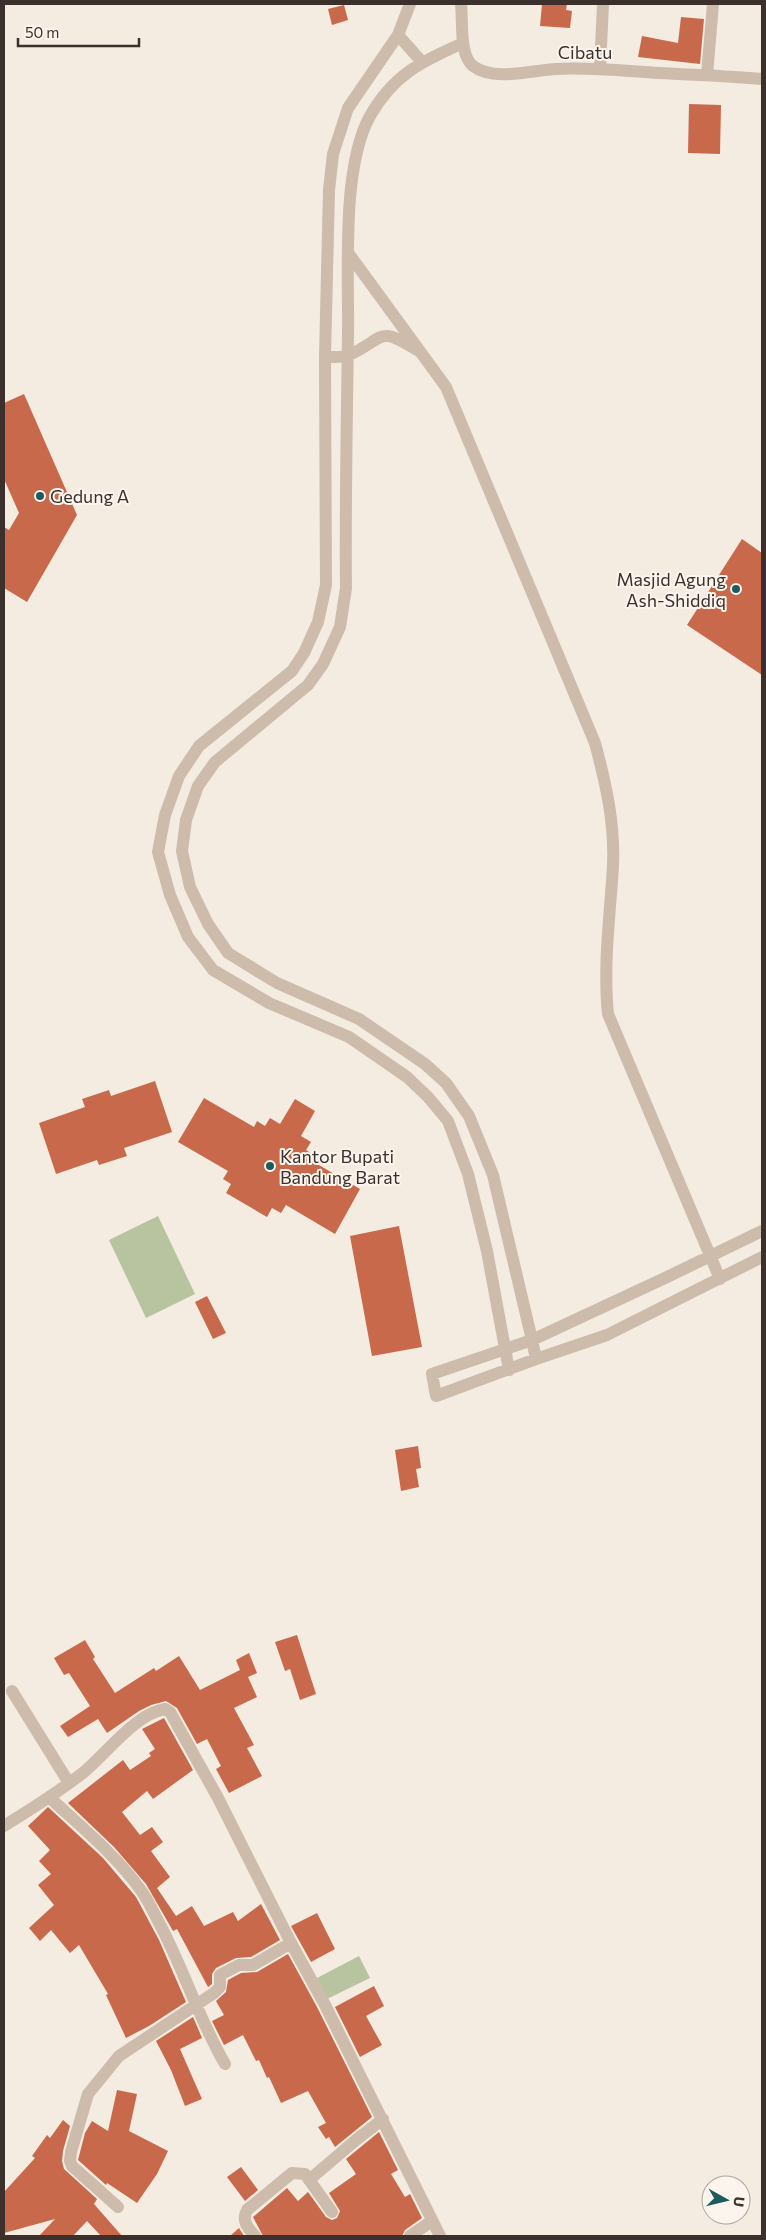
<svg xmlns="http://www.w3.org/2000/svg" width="766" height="2240" font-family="Commissioner,sans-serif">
  <rect width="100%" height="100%" fill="#f4ebe1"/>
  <!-- green -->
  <path fill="#b8c4a0" d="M158,1216L195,1294L146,1318L109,1240Z
    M359,1956L370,1978L327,1999L317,1978Z"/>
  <!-- building -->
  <path fill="#c8694b" d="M542,4H567L566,10L572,11L570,28L540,26Z
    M344,5L348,20L332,25L328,9Z
    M681,17L704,19L700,64L638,57L642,36L678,43Z
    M689,104L721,105L720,154L688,153Z
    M24,394L77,515L27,602L4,588V527L9,530L19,513L4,479V403Z
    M742,539L762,553V675L687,625Z
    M155,1081L172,1132L124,1148L127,1156L99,1165L97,1160L56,1174L39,1123L85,1107L82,1099L109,1090L111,1096Z
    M204,1098L254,1127L257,1121L265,1126L270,1118L280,1124L295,1099L315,1111L301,1136L311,1142L306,1150L314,1155L312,1161L360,1189L335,1234L286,1205L281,1213L272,1208L267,1217L226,1193L231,1184L223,1179L228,1171L178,1142Z
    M399,1226L422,1347L372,1356L350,1236Z
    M207,1296L226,1333L213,1339L195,1302Z
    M418,1446L421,1468L416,1469L419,1487L401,1491L395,1450Z
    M297,1635L316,1694L300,1700L290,1669L285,1671L275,1642Z
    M85,1640L95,1657L93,1659L115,1693L154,1668L156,1671L179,1656L200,1690L240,1670L236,1660L249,1653L257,1673L248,1677L257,1697L234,1708L254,1745L247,1748L262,1776L229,1793L216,1769L221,1766L207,1739L197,1744L177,1708L166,1701L151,1705L139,1711L107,1733L98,1719L68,1737L60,1726L90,1706L69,1673L64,1675L54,1658Z
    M164,1718L193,1770L153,1799L147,1791L122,1812L140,1835L152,1827L163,1842L151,1851L170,1877L157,1888L176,1916L192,1906L204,1926L233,1912L238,1921L261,1904L280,1940L251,1957L236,1958L216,1968L212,1974V1984L208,1987L177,1929L173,1931L146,1884L114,1847L68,1803L123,1760L130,1770L151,1756L149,1753L155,1749L142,1729Z
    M48,1807L103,1858L136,1897L159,1940L186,2002L149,2026L126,2038L106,1995L108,1994L79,1945L70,1953L51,1930L40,1941L29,1928L54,1905L38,1885L51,1874L39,1861L50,1850L28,1826Z
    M317,1913L335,1949L311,1962L291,1926Z
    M288,1954L317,2007L372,2117L335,2147L329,2137L326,2139L318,2127L326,2123L308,2091L281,2103L269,2077L267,2078L259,2060L256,2061L243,2035L224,2045L212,2021L224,2015L216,2001L226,1992L228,1980L241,1973L257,1972Z
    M374,1986L384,2006L366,2016L382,2045L360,2057L335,2007Z
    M193,2017L202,2038L180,2049L202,2099L185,2106L171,2070L156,2041Z
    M117,2090L137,2094L129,2131L168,2151L157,2174L137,2203L107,2183L106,2185L78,2160L85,2133L92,2121L108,2131Z
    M63,2120L70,2126L63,2151L62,2161L64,2169L97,2199L94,2204L122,2236H101L87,2221L73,2236H39L55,2219L4,2233V2192L35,2158L32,2156L47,2135L50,2138Z
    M379,2132L398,2170L391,2174L405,2197L410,2194L422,2218L405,2230L402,2236H263L253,2217L287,2188L298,2201L308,2192L326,2217L332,2220L337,2218L340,2211L329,2193L356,2174L346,2159Z
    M241,2167L258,2190L245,2201L227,2177Z
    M239,2228L244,2236H230Z"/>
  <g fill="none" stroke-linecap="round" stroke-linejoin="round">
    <!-- minor -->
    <path stroke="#cdbbac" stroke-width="12" d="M410,4L398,35L348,108L333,154L329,190L325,357L326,585L318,622L304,653L292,671L199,746L179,776L165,815L158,852L170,895L188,937L213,970L269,1003L349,1037L407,1077L428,1097L448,1121L468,1174L487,1251L509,1370
      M398,35L422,62
      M463,43C421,62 394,74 370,116C341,168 349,274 348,334C347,418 345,503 346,588L340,627L323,664L308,685L215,762L198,786L186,820L182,851L190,887L208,924L228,953L277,983L359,1019L425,1064L446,1083L469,1116L493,1175L532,1340L665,1278L762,1231
      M600,68L603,4
      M707,75L713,4
      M349,254L446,387L595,743C606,784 615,824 613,866C610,916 603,965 608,1014L720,1279
      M325,357C333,357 343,358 349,355C385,339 376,324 417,350
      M536,1359L532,1340L432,1374L436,1396L536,1359L607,1335L762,1257
      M12,1691L69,1783
      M49,1797C80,1826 115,1854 140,1889C147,1898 152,1909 157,1919C183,1966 198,2018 225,2064
      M4,1826C31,1809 59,1792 84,1772C107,1753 135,1714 165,1709L170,1712L218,1798L291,1943L324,2003L440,2236
      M309,2180L356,2140L383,2119
      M118,2207L72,2166L70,2161L71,2152L88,2094L119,2056L214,1993L220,1987V1975L239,1965H253L291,1943
      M255,2236C248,2228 241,2221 247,2210L292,2173L305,2174L332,2212
      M410,2236L432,2221"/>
    <!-- tertiary -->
    <path stroke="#cdbbac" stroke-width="12" d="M461,4C463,21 459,55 473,66C494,82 533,70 556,69C590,67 625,71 659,73C693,75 728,76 762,79"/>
  </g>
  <!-- markers -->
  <g fill="#1f5a5e" stroke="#fbf5ee" stroke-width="2">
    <circle cx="40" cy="496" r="5"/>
    <circle cx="736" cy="589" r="5"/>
    <circle cx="270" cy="1166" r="5"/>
  </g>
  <g text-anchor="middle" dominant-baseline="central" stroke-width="4" stroke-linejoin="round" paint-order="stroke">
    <!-- street labels -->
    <g font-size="18" fill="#3b302b" stroke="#fbf5ee">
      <text x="585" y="52">Cibatu</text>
    </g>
    <!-- poi labels -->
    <g font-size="18" fill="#3b302b" stroke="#fbf5ee" text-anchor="start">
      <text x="50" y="496">Gedung A</text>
      <text x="726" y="579" text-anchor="end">Masjid Agung<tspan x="726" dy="21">Ash-Shiddiq</tspan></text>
      <text x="280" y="1156">Kantor Bupati<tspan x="280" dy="21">Bandung Barat</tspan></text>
    </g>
  </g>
  <!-- border -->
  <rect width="766" height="2240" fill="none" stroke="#3b302b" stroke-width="10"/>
  <!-- north arrow -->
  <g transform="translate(726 2200) rotate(98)"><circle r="24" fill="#fbf5ee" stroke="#aea6a0"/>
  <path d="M0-4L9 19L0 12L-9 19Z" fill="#1f5a5e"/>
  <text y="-8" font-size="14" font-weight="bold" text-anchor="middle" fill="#3b302b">U</text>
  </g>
  <!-- scale -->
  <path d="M18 38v8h121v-8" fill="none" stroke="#3b302b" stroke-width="2.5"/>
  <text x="25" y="38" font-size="15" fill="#3b302b" stroke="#fbf5ee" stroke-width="4" paint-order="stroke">50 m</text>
</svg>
